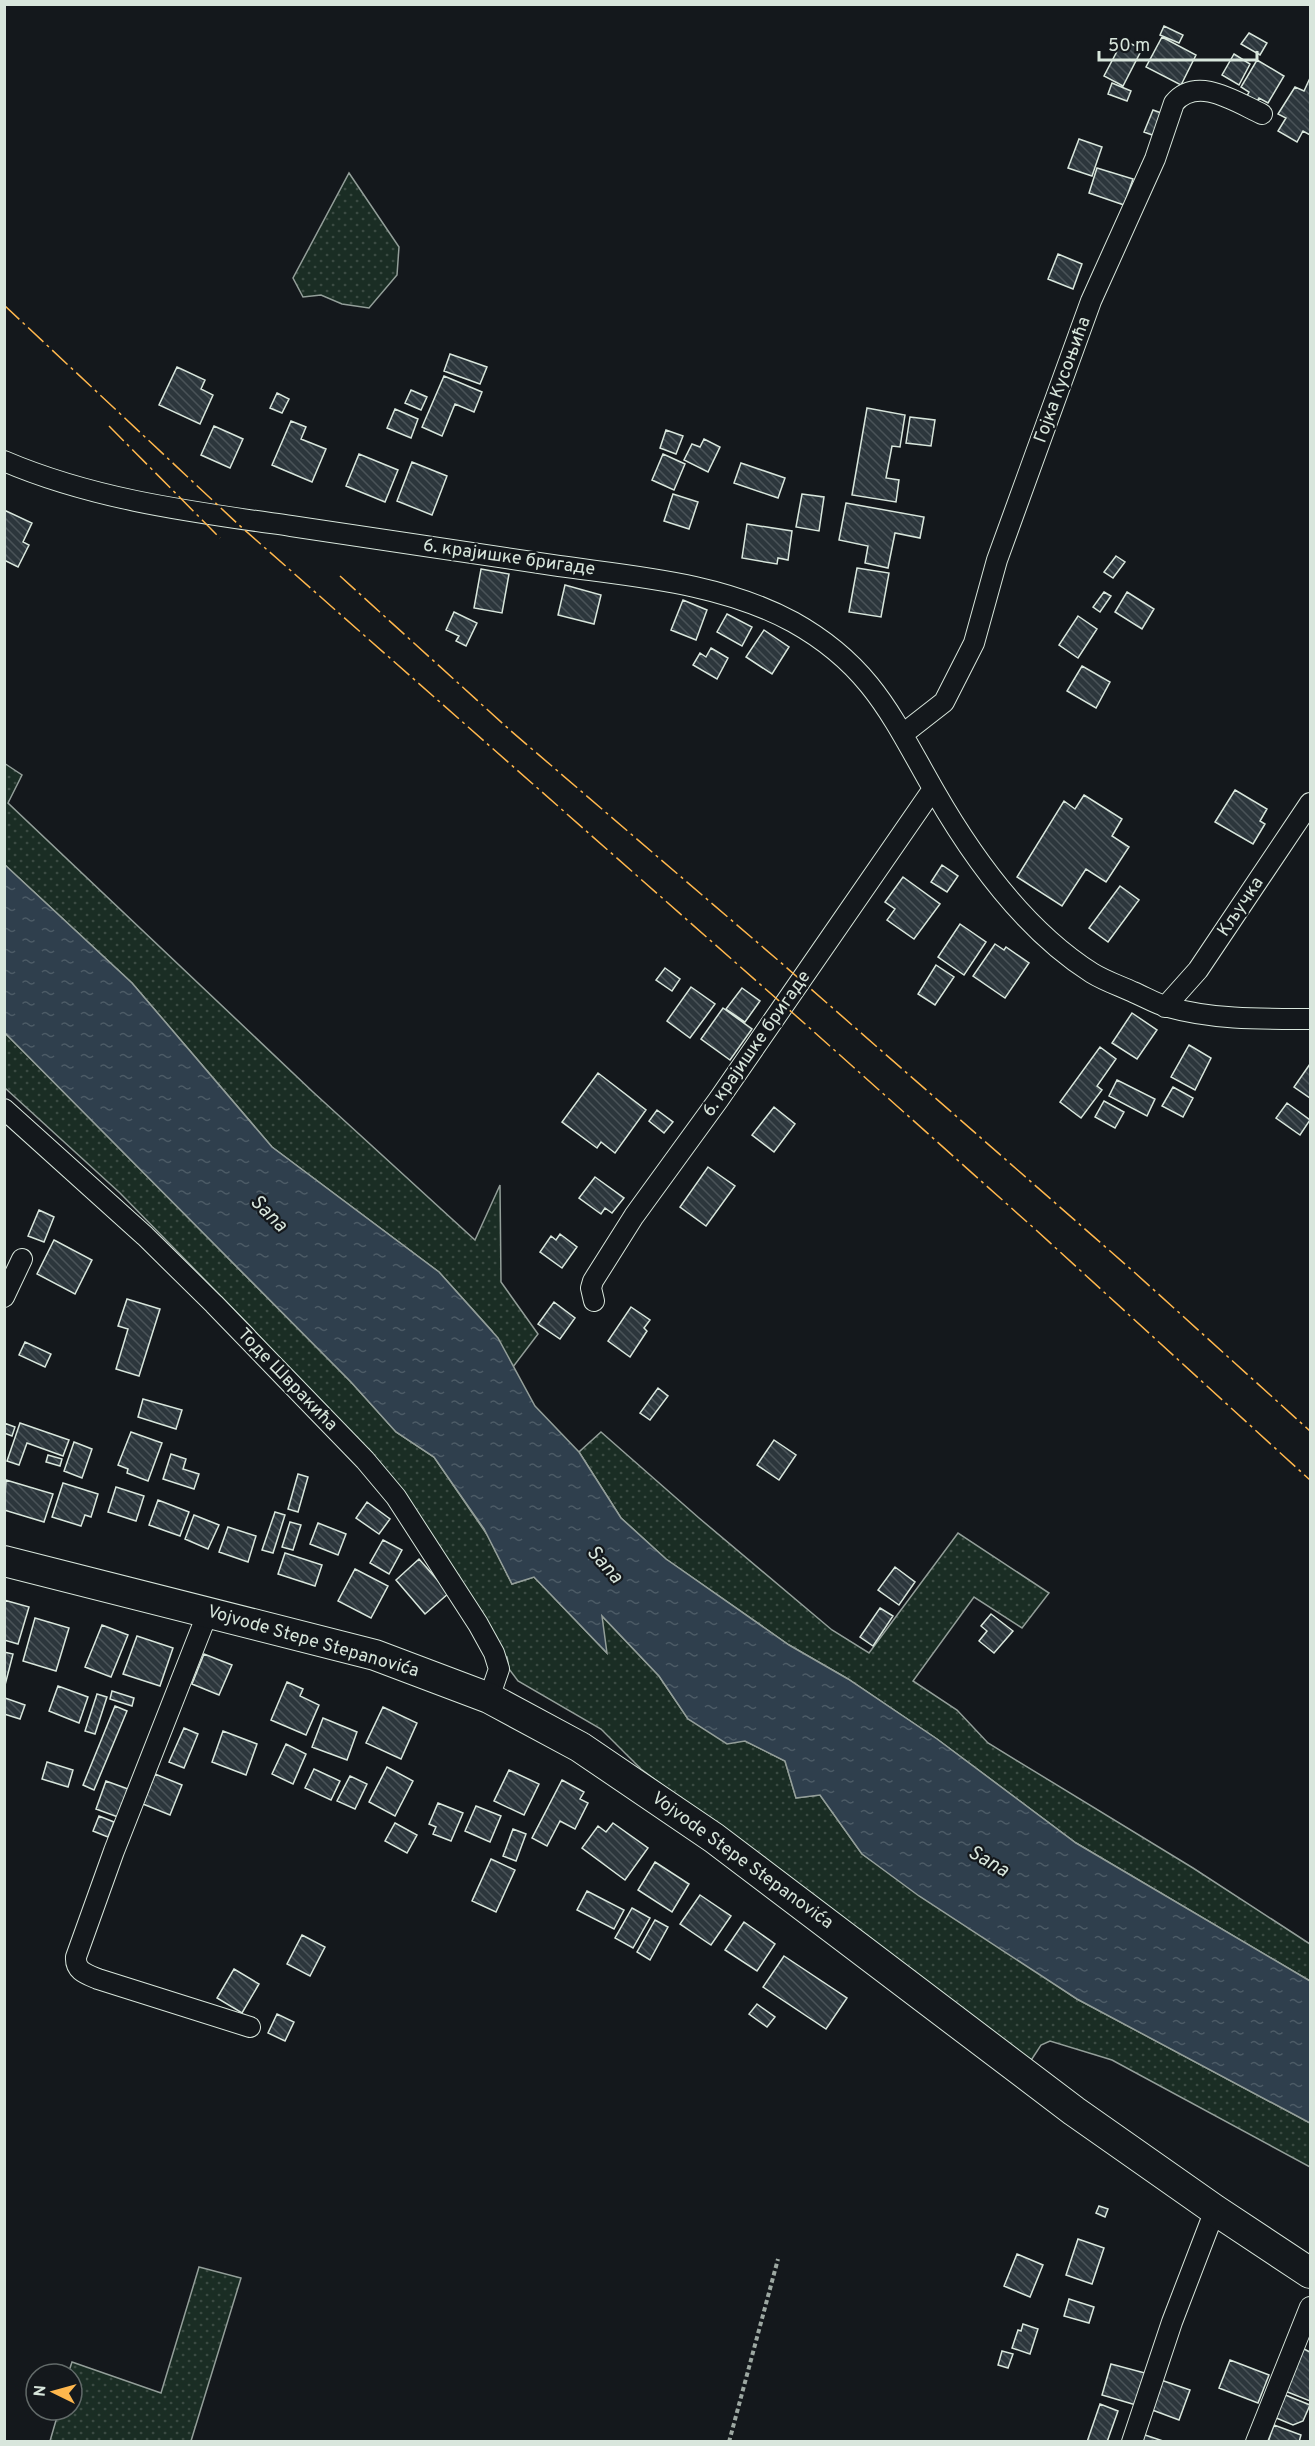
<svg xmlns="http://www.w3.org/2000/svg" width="1315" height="2446" font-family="Overpass,sans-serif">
  <defs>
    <pattern id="grass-dots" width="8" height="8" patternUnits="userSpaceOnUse" patternTransform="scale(1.5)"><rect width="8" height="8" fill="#1a2d24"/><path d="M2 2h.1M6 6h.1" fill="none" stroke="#3b4b43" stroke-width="1.8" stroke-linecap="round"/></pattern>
    <pattern id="water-ripples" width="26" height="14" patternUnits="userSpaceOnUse" patternTransform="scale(1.5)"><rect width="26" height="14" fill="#2f3f4d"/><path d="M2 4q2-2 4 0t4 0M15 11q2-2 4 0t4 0" fill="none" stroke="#4c5b66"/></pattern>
    <pattern id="building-back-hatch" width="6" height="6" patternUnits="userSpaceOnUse" patternTransform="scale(1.5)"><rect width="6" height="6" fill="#2c363c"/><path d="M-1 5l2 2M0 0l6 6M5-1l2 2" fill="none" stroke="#4a5358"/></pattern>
  </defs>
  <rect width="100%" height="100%" fill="#14181c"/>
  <!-- grass -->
  <path fill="url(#grass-dots)" stroke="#939e99" stroke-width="1.5" d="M349,173L399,247L397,275L369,308L342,304L321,295L303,297L293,278Z
    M4,763L22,775L8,803L313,1092L475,1240L500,1185L501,1282L538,1334L513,1367L492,1331L439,1272L272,1147L132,983L5,865Z
    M5,1033L351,1382L396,1432L434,1457L488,1536L512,1584L534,1577L606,1652L601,1615L659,1676L688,1719L745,1741L785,1761L796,1798L820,1795L862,1854L1077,1999L1310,2123V2167L1112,2060L1050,2041L1041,2045L1030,2062L641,1769L601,1729L518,1681L509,1669L507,1657L492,1649L359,1450L252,1328L120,1193L5,1088Z
    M601,1432L699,1518L832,1630L869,1653L958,1533L1049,1593L1022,1628L974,1597L913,1681L957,1710L988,1743L1193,1868L1310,1944V1981L1076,1843L937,1739L848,1679L789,1645L666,1559L621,1518L579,1452Z
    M199,2267L241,2278L191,2441H50L59,2410H72V2374H68L72,2362L161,2393Z"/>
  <!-- water -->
  <path fill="url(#water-ripples)" stroke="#939e99" stroke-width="1.5" d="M5,865L132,983L272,1147L439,1272L498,1338L535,1406L579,1452L621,1518L666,1559L789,1645L848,1679L937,1739L1076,1843L1310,1981V2123L1077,1999L919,1896L862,1854L820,1795L796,1798L785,1761L745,1741L727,1744L688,1719L659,1676L602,1616L607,1653L534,1577L512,1584L484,1529L434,1457L396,1432L351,1382L5,1033Z"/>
  <!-- building -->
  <path fill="url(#building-back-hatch)" stroke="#d8e6dc" stroke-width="1.5" d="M1164,26L1183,35L1179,43L1160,35Z
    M1249,33L1267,43L1260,55L1241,44Z
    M1162,37L1196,55L1181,85L1146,67Z
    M1123,40L1142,49L1123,86L1104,76Z
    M1234,54L1250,64L1239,85L1222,75Z
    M1257,60L1284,76L1268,103L1259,98L1256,103L1246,98L1249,92L1241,87Z
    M1310,78V135L1303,131L1297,142L1278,131L1286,118L1278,114L1295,87L1304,91Z
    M1112,83L1131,91L1127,101L1108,94Z
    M1153,110L1164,114L1155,136L1144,132Z
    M1079,139L1102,147L1092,176L1068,168Z
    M1097,168L1133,179L1124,205L1089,193Z
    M1058,254L1082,264L1073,289L1048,279Z
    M450,354L487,367L480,384L444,371Z
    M177,367L205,380L201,389L213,395L200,424L159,405Z
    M444,376L482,392L474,412L455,404L442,436L422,427Z
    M411,390L427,397L421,410L405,403Z
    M277,393L289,399L282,413L270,408Z
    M867,408L905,415L900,447L892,446L886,478L899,480L896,502L852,495Z
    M395,409L418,419L411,438L387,428Z
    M910,417L935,420L931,446L906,443Z
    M291,421L306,427L301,439L326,449L312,482L272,465Z
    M214,426L243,439L230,468L201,455Z
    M666,430L683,436L676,454L660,448Z
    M704,439L720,447L708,472L684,460L692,444L700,447Z
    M359,454L398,470L385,502L346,486Z
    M663,454L685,464L674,490L652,480Z
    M412,462L447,476L432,515L397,501Z
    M741,463L785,478L778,498L734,483Z
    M673,494L698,502L689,529L664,521Z
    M802,494L824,497L819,531L796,527Z
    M846,503L924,517L920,538L895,533L888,568L865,563L868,546L839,540Z
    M4,510L32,523L23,542L29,545L18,567L4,560Z
    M747,524L792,531L788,560L778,558L777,564L742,558Z
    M1116,556L1125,562L1113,578L1104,572Z
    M857,568L889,573L881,617L849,612Z
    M481,569L509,574L502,613L474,608Z
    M565,585L601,595L594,624L558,615Z
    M1104,592L1111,596L1100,612L1093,607Z
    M1127,592L1154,609L1142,629L1115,612Z
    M683,600L707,610L696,640L671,630Z
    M454,612L477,623L466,646L456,641L459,636L446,630Z
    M727,614L752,627L742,646L717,632Z
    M1078,616L1097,629L1078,658L1059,645Z
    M764,630L789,647L772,674L746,657Z
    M711,648L728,658L717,679L693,665L700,653L706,657Z
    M1082,666L1110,682L1096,708L1067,691Z
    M1235,790L1267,809L1260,821L1265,824L1253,844L1215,822Z
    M1084,795L1122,819L1112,836L1129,847L1106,882L1086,869L1062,906L1017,877L1064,801L1075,809Z
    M942,865L958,876L947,892L931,882Z
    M903,877L940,904L914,939L887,920L895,909L885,902Z
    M1120,886L1139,900L1108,942L1089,928Z
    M960,924L986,942L964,975L938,957Z
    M995,944L1004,950L1006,947L1029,963L1005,998L973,976Z
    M936,965L954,977L935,1005L918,994Z
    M665,968L680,979L672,991L656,980Z
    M691,987L715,1004L690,1038L667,1021Z
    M742,988L760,1001L745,1022L726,1009Z
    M723,1008L752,1029L730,1060L701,1039Z
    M1132,1013L1157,1030L1137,1059L1112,1043Z
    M1189,1045L1211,1058L1195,1090L1171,1077Z
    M1100,1047L1116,1059L1097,1086L1102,1090L1081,1118L1060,1102Z
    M1310,1064V1098L1294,1087Z
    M598,1073L646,1110L615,1153L601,1142L597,1148L562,1122Z
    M1117,1080L1155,1099L1147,1116L1109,1096Z
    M1173,1087L1193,1098L1183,1117L1162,1106Z
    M1104,1101L1124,1112L1115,1128L1095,1117Z
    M1287,1103L1310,1120L1300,1135L1276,1118Z
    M774,1107L795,1124L774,1152L752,1135Z
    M657,1110L673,1122L664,1133L649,1121Z
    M708,1167L735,1186L706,1226L680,1207Z
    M595,1177L624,1198L612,1213L605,1208L601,1214L579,1198Z
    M39,1210L54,1217L44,1242L28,1236Z
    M560,1234L577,1247L562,1268L540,1252L551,1236L556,1240Z
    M54,1240L92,1260L75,1294L37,1274Z
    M127,1299L160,1309L139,1376L116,1369L128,1329L118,1326Z
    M554,1302L575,1318L560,1339L538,1324Z
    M631,1307L650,1320L644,1328L647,1331L630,1357L608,1341Z
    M25,1342L51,1354L45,1367L19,1355Z
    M658,1388L668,1396L650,1420L640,1413Z
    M143,1399L182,1410L176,1429L138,1417Z
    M4,1423L15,1427L12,1436L4,1433Z
    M20,1423L69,1440L63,1456L27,1443L19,1465L7,1461Z
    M131,1432L162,1443L148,1481L127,1473L128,1469L118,1465Z
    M774,1440L796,1455L779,1480L757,1465Z
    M74,1442L92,1449L82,1478L64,1471Z
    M171,1454L186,1459L183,1469L199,1474L194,1489L163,1479Z
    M48,1455L62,1459L60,1466L46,1462Z
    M298,1474L308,1477L298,1512L288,1509Z
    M6,1480L53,1494L44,1522L4,1510Z
    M63,1483L98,1494L91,1517L85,1515L81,1526L52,1517Z
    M116,1487L144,1496L136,1521L108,1512Z
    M158,1500L189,1512L180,1536L149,1525Z
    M367,1502L390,1519L379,1534L356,1518Z
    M275,1512L285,1515L273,1553L262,1550Z
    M194,1515L219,1525L208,1549L185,1539Z
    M290,1522L301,1525L293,1550L282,1547Z
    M318,1523L346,1534L338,1555L310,1544Z
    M228,1527L256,1536L248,1562L219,1552Z
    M383,1540L402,1550L389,1574L370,1563Z
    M285,1553L322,1565L315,1586L278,1574Z
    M419,1559L449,1593L425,1614L396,1580Z
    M895,1567L915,1582L899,1605L878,1590Z
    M355,1569L388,1586L371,1618L338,1601Z
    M4,1600L29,1607L18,1644L4,1640Z
    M880,1608L893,1616L873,1646L860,1637Z
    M991,1614L1013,1631L994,1653L979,1641L987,1631L981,1626Z
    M35,1618L69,1628L56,1671L23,1661Z
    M102,1625L128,1635L111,1677L85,1667Z
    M137,1636L173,1648L160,1686L123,1674Z
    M4,1652L13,1654L4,1689Z
    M204,1654L232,1665L219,1695L192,1684Z
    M287,1682L303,1689L300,1696L319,1705L306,1735L271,1720Z
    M58,1686L88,1697L79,1723L49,1711Z
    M112,1691L134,1698L132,1706L110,1699Z
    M97,1694L107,1697L95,1734L85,1731Z
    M5,1698L25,1705L20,1719L4,1714Z
    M115,1706L127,1711L94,1790L83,1785Z
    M383,1707L417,1723L401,1759L366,1743Z
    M323,1718L357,1732L347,1760L312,1747Z
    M184,1728L198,1734L184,1768L169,1762Z
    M223,1731L257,1744L246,1775L212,1762Z
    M286,1744L306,1754L293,1784L272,1774Z
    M47,1762L73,1770L68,1787L42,1779Z
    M387,1767L413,1781L395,1816L369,1802Z
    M314,1769L340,1781L331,1800L305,1788Z
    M509,1770L539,1784L524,1815L494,1801Z
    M155,1774L182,1785L170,1815L143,1804Z
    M350,1776L367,1784L355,1809L337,1801Z
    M562,1780L584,1792L580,1799L588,1803L575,1829L560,1821L547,1846L532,1838Z
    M106,1781L128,1789L118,1817L96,1809Z
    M438,1803L463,1813L451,1841L433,1834L436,1827L429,1824Z
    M476,1806L501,1816L490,1842L465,1831Z
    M99,1816L114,1822L108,1837L93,1831Z
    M395,1823L417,1835L407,1853L385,1841Z
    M613,1823L648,1848L625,1880L582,1848L598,1826L606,1832Z
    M513,1829L526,1834L516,1861L503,1856Z
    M491,1859L515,1870L496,1912L472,1901Z
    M655,1862L689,1884L672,1912L638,1890Z
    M587,1891L624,1910L614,1929L577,1910Z
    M700,1895L731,1916L711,1945L680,1924Z
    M632,1908L650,1918L633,1948L615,1938Z
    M655,1920L668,1927L650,1960L637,1952Z
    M744,1922L775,1944L757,1971L725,1950Z
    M302,1935L325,1947L310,1976L287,1964Z
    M784,1956L847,1998L826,2029L763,1987Z
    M234,1969L259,1984L242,2013L217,1998Z
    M757,2004L775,2017L767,2027L749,2014Z
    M277,2014L294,2022L285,2041L268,2033Z
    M1099,2206L1108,2209L1105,2217L1096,2213Z
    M1078,2239L1104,2248L1092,2284L1066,2275Z
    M1017,2254L1043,2265L1030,2297L1004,2286Z
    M1069,2299L1094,2307L1089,2323L1064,2316Z
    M1023,2324L1038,2329L1030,2354L1012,2348L1018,2330L1021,2331Z
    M1302,2348L1310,2352V2401L1285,2391Z
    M1002,2351L1013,2354L1008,2368L998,2365Z
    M1230,2360L1269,2375L1258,2403L1219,2388Z
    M1111,2364L1145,2373L1136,2405L1102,2395Z
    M1158,2379L1190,2390L1179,2420L1147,2408Z
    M1283,2394L1310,2405L1303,2421L1293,2425L1274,2417Z
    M1100,2404L1118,2411L1107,2442H1087Z
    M1274,2425L1301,2435L1299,2442H1268Z
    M1142,2434L1166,2442H1139Z"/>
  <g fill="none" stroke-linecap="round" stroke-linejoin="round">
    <defs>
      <path id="minor" d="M4,461C95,500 193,512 291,526C380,539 470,553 559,566C638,577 721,583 793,622C872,666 893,719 935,792C974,860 1026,931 1092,973C1105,981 1120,986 1133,992C1145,997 1156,1004 1168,1007C1214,1020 1263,1019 1310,1019
        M903,734L944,702L974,643L997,560L1091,301L1155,159L1174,103C1197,75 1236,102 1262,114
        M1165,1007L1198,970L1310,803
        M4,1109L145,1236L214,1304L365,1460L396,1497L478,1624L494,1653L499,1669L489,1698
        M4,1297L22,1259
        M594,1301L591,1288L593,1281L634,1216L719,1099L933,789
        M208,1612L114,1851L76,1957C75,1971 86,1974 98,1979L250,2027
        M1132,2442L1172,2322L1215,2210
        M1256,2442L1310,2307"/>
      <path id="primary" d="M4,1561L375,1655L489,1698L580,1747L714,1838L1074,2111L1215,2210L1310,2273"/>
    </defs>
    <!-- minor casing -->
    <use href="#minor" stroke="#d8e6dc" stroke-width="22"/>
    <!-- primary casing -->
    <use href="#primary" stroke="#d8e6dc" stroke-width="32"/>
    <!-- path -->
    <path stroke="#9da8a2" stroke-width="4" stroke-dasharray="4.5 3" stroke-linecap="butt" d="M729,2442L778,2259"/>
    <!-- minor -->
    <use href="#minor" stroke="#14181c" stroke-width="20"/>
    <!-- primary -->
    <use href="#primary" stroke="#14181c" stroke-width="30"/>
    <!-- power -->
    <path stroke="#ffb74d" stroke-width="1.5" stroke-dasharray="21 4.5 3 4.5" stroke-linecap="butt" d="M4,305L239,525L795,1015L1036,1230L1310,1480
      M109,426L220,538
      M340,576L511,731L779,961L1134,1272L1310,1431"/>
  </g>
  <g text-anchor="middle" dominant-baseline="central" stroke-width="4.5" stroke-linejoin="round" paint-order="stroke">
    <!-- street labels -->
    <g font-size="18" fill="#d8e6dc" stroke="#14181c">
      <text transform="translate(1063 380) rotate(-70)">Гојка Кусоњића</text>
      <text transform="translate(509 558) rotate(8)">6. крајишке бригаде</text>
      <text transform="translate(1241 907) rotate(-56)">Кључка</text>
      <text transform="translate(757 1044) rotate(-55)">6. крајишке бригаде</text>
      <text transform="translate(287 1380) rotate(46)">Тоде Швракића</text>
      <text transform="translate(313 1642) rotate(16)">Vojvode Stepe Stepanovića</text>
      <text transform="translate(742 1861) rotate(36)">Vojvode Stepe Stepanovića</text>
    </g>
    <!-- water labels -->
    <g font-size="20" font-style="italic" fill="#d8e6dc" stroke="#14181c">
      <text transform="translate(268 1214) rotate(45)">Sana</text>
      <text transform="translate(604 1565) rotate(48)">Sana</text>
      <text transform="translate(988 1862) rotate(30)">Sana</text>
    </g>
  </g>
  <!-- border -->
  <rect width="1315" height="2446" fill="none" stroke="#d8e6dc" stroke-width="12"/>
  <!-- north arrow -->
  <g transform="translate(54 2392) rotate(275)"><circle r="28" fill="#14181c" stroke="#626a69" stroke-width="1.5"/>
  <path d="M0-4.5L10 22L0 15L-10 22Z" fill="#ffb74d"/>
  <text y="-9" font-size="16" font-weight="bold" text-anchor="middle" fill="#d8e6dc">N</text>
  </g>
  <!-- scale -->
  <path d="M1099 51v9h158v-9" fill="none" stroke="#d8e6dc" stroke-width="3"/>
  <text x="1108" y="51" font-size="18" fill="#d8e6dc" stroke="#14181c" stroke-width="4.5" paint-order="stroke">50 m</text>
</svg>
